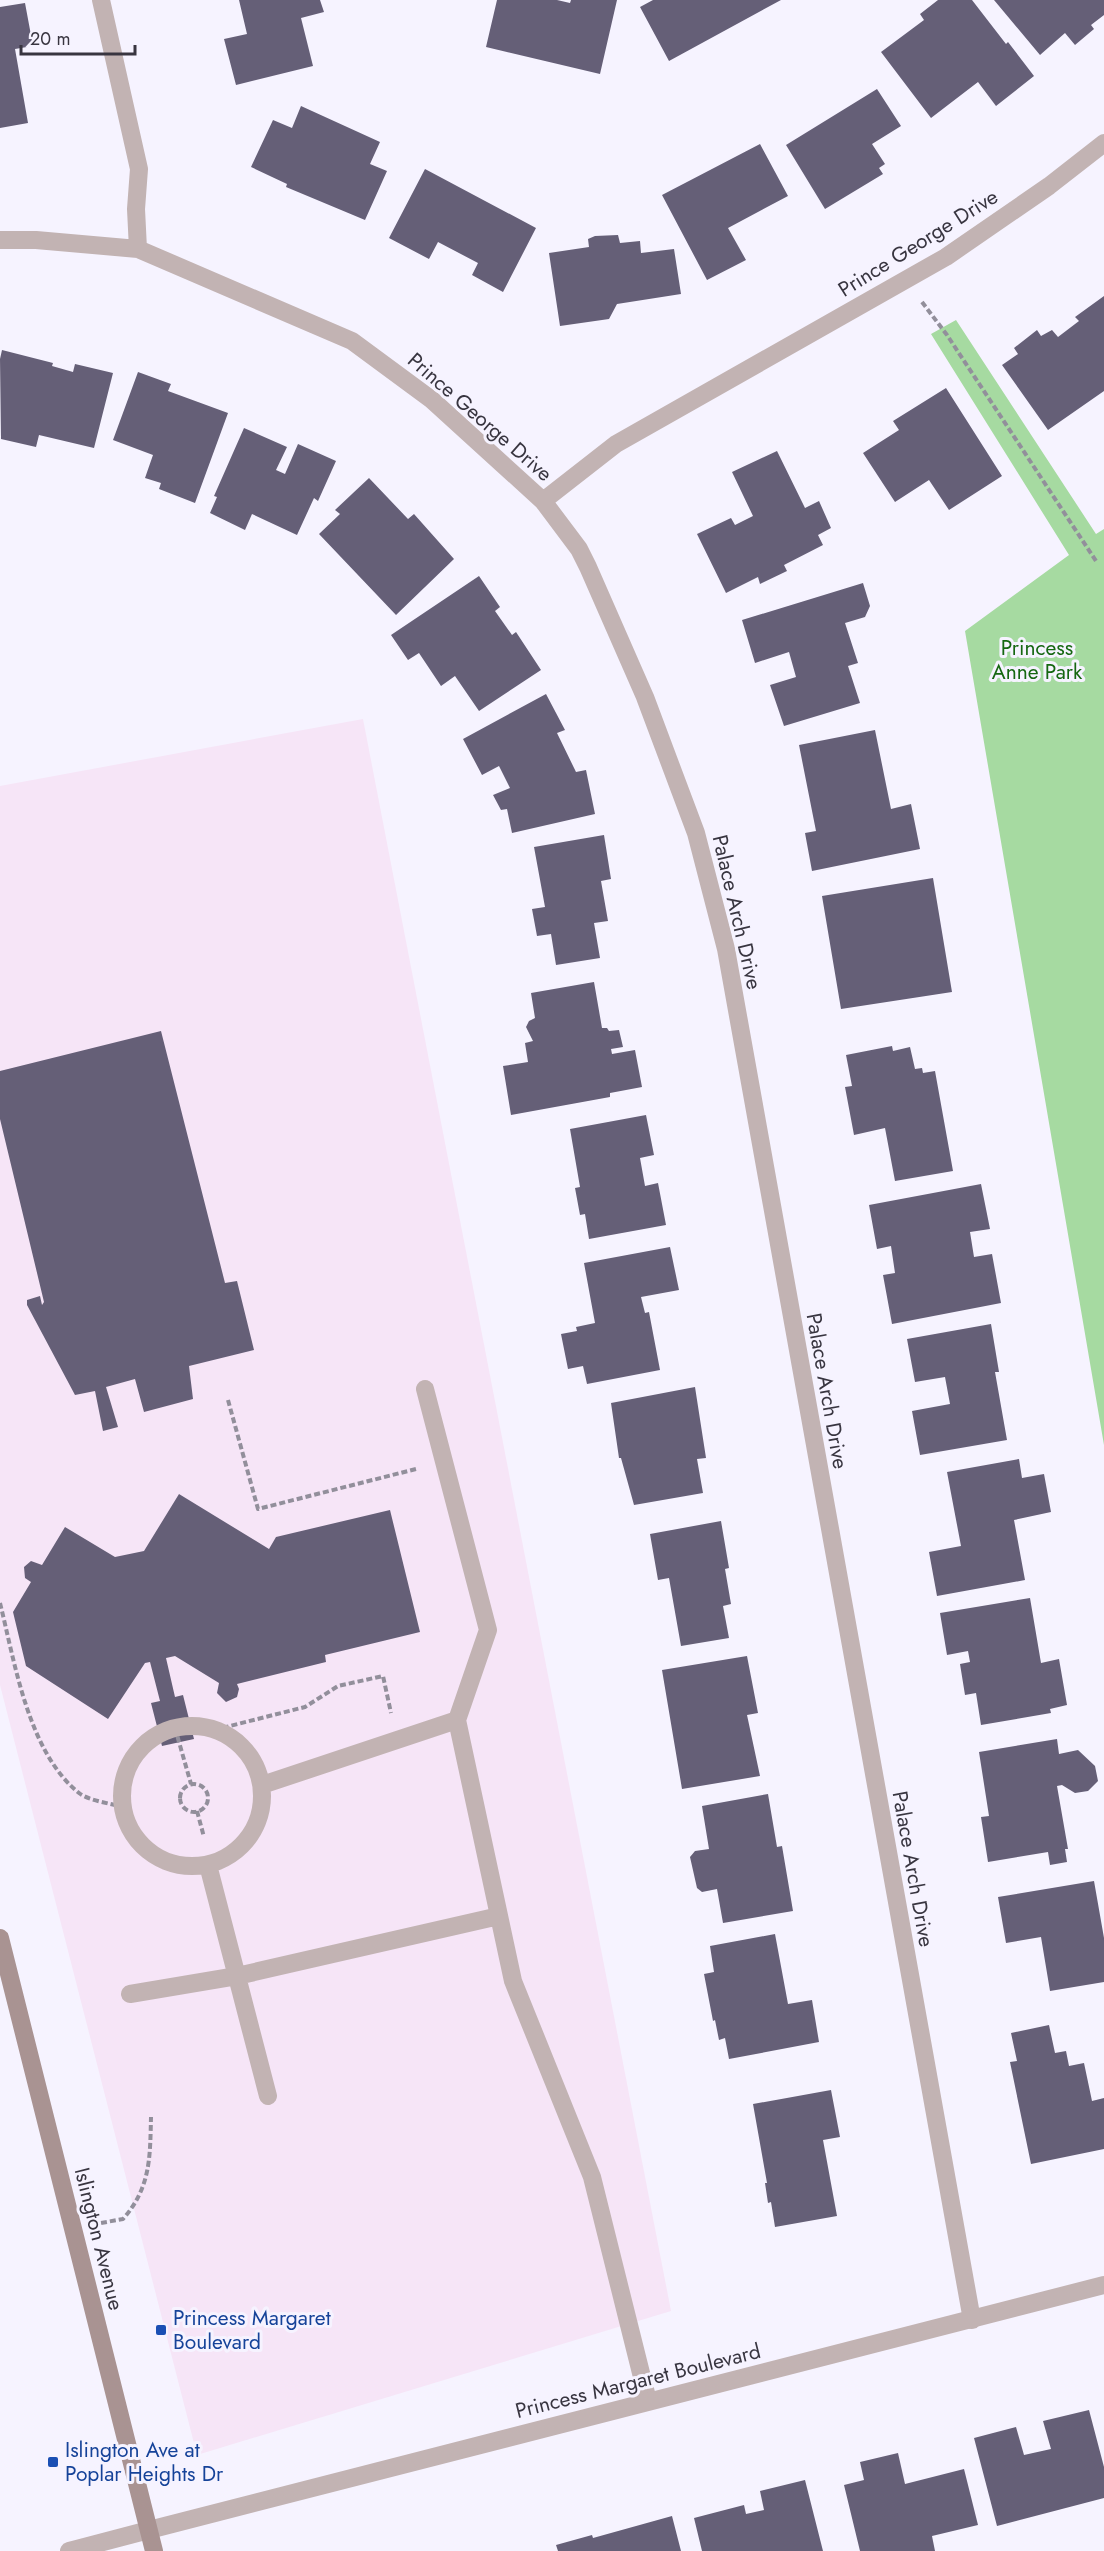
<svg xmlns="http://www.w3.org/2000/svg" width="1104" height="2551" font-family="Jost,sans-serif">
  <rect width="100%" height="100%" fill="#f6f3ff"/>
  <!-- commercial -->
  <path fill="#f6e5f7" d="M363,719L671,2311L197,2455L0,1685V786Z"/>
  <!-- green -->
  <path fill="#a6daa1" d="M956,320L1096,534L1104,529V1445L965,631L1069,555L931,334Z"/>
  <!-- building -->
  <path fill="#655f77" d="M239,0H320L324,12L301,18L313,66L236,85L224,39L247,34Z
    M497,0H557L570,3L571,0H617L600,74L486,47Z
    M653,0H781L669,61L640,7Z
    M938,0H972L1006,44L1008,42L1034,76L996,106L978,82L931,118L881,52L924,20L920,14Z
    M994,0H1104V15L1091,25L1094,29L1075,45L1065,33L1040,55Z
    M25,3L33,46L15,49L28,123L0,128V7Z
    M877,89L901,126L872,144L885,164L879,168L883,174L825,209L786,145Z
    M301,106L380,142L370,164L387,171L365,220L286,187L287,184L251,167L273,120L292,128Z
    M760,144L788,196L728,228L746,260L707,280L662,195Z
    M425,169L536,228L503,292L472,275L478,263L438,242L429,259L389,238Z
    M618,235L620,243L640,241L641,253L674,249L681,294L617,304L609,319L560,326L549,253L589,247L588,239L595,236Z
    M1104,296V391L1048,430L1002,365L1018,354L1014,348L1037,330L1041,336L1052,330L1058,337L1079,321L1075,317Z
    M2,350L53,363L52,366L73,372L75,364L113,373L94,448L39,435L36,447L1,439L0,359Z
    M138,372L171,384L168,391L228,413L195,503L159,489L161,483L145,478L153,455L113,440Z
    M946,388L1002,476L949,510L929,480L895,502L863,453L899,430L893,421Z
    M244,428L287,447L276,470L285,474L298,444L336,461L318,501L314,498L297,535L252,514L245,530L210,513L217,497L214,496Z
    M777,451L805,508L819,501L831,528L818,535L823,545L784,565L787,571L760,584L758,577L726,593L697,534L731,518L735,525L753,516L732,472Z
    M369,478L408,519L414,514L454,559L396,615L319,534L340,514L335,510Z
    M479,576L500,607L495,611L512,635L516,632L541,670L479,711L455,676L441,686L419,653L408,660L391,635Z
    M863,583L870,606L865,617L845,623L858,663L848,666L860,703L784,726L770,685L796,677L789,652L755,663L742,620Z
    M546,694L565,730L557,733L576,772L586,770L595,814L512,833L507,809L501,810L493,795L510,788L499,766L482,775L463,739Z
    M875,730L891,809L911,804L920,849L812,871L805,833L816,831L799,745Z
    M604,835L611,879L601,881L608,921L594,923L600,958L556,965L551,934L537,936L532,909L545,907L534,847Z
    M933,878L952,992L841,1009L822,896Z
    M594,982L602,1028H607L609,1031L619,1030L623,1047L611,1049L612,1054L635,1050L642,1087L610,1093V1097L511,1115L503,1066L528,1062L525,1043L533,1041L526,1027L529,1021L535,1018L531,993Z
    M161,1031L225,1283L237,1281L254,1350L189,1366L193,1399L144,1412L135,1379L106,1387L118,1427L103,1431L95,1391L75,1395L27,1305V1300L40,1296L42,1305L44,1302L0,1119V1071Z
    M892,1046L893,1051L910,1047L915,1069L922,1068L923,1073L935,1071L953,1171L895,1181L885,1128L854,1135L845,1087L852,1086L846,1055Z
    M646,1115L654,1155L640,1158L645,1186L658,1183L666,1225L589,1239L585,1214L580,1215L575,1188L580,1187L570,1129Z
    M981,1184L990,1229L970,1232L974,1257L992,1254L1001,1303L892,1324L883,1275L895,1273L891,1246L877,1249L869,1205Z
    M670,1247L679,1290L641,1297L645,1313L649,1312L660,1370L587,1384L583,1366L568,1369L561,1334L577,1331L576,1327L595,1323L584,1263Z
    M991,1324L999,1372H995L1007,1440L920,1455L912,1411L950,1404L945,1377L915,1382L907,1339Z
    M695,1387L706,1458L697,1459L703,1493L634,1505L621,1458H619L611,1403Z
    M1019,1459L1022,1478L1044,1474L1051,1512L1014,1520L1025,1580L937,1596L929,1552L961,1546L947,1472Z
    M179,1494L269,1549L276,1537L390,1510L420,1632L325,1655L326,1662L237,1684L239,1689L237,1697L226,1702L217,1693L219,1683L175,1656L166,1658L175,1697L183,1695L194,1739L162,1746L151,1703L160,1701L150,1662L145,1663L108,1719L26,1666L13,1612L31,1582L25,1578L24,1567L31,1561L42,1565L65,1527L115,1557L144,1551Z
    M721,1521L729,1568L725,1569L731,1604L723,1606L729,1638L681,1646L669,1578L658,1580L650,1534Z
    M1030,1598L1041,1663L1059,1659L1067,1705L1050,1709L1051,1713L981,1725L976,1693L965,1695L960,1664L970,1662L968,1651L947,1655L940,1613Z
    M747,1656L758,1713L747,1715L760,1776L682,1789L662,1670Z
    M1057,1739L1059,1754L1078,1750L1095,1766L1098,1781L1088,1791L1075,1793L1062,1785L1057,1786L1068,1849H1065L1067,1862L1050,1865L1048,1852L988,1862L981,1817L989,1816L979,1752Z
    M768,1794L777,1847L782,1846L793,1911L723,1923L717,1889L702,1892L697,1888L690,1857L695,1851L709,1849L702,1806Z
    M1094,1881L1104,1938V1982L1050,1991L1041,1937L1006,1943L998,1897Z
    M775,1934L788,2004L812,2000L819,2042L729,2059L725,2038L719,2040L715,2020L713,2021L704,1974L714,1972L710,1946Z
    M1049,2025L1055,2053L1066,2051L1069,2066L1084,2063L1092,2101L1104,2098V2149L1031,2164L1010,2062L1017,2061L1011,2033Z
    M831,2090L840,2137L823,2140L837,2216L775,2227L771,2202L768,2203L765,2183H767L753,2104Z
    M1089,2410L1104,2467V2498L997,2526L974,2438L1016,2427L1024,2455L1051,2449L1043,2421Z
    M898,2453L905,2484L964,2469L978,2525L932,2536L935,2551H860L844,2485L864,2480L860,2462Z
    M805,2480L823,2551H702L694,2518L744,2505L746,2514L764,2510L760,2491Z
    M672,2516L681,2551H558L556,2545L592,2535L593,2538Z"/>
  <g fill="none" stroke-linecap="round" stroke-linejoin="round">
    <!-- path -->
    <path stroke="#928f9b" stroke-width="4" stroke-dasharray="6 3" stroke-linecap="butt" d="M922,302L947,335L1096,561
      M228,1400L258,1509L416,1469
      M0,1603C15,1663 28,1752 79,1793C89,1801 110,1803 122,1807
      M175,1728L191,1784
      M214,1730L305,1707L338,1686L383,1676L391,1713
      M180 1798a14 14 0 1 1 28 0a14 14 0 1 1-28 0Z
      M197,1811L204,1837
      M101,2223L123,2219C151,2187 150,2157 151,2117"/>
    <!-- service -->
    <path stroke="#c2b3b3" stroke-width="18" d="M425,1389L488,1630L457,1720
      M122 1796a70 70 0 1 1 140 0a70 70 0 1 1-140 0Z
      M262,1785L457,1720L513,1981L592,2177L648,2401
      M208,1865L268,2096
      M130,1994L237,1976L499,1916"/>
    <!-- minor -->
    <path stroke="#c2b3b3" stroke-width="18" d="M101,0L139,169L136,209L138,249
      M0,240H36L138,249L352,341L432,400L543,501L579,549L588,567L645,697L696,833L726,949L972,2320
      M543,501L616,444L946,257L1049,186L1104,143
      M69,2551L149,2530"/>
    <!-- tertiary -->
    <path stroke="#c2b3b3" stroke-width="18" d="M149,2530L1104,2285"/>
    <!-- secondary -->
    <path stroke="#a99392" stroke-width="18" d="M0,1938L154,2551"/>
  </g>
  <!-- markers -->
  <g fill="#1a4fb4" stroke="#f6f3ff" stroke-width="2">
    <rect x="155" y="2324" width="12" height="12" rx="3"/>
    <rect x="47" y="2456" width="12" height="12" rx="3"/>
  </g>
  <g text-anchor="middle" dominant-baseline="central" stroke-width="6" stroke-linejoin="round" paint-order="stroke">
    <!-- street labels -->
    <g font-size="21" fill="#383540" stroke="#f6f3ff">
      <text transform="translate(918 243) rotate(-32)">Prince George Drive</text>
      <text transform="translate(480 417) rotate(41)">Prince George Drive</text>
      <text transform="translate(737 912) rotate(77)">Palace Arch Drive</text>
      <text transform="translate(827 1391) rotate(80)">Palace Arch Drive</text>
      <text transform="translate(913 1869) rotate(80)">Palace Arch Drive</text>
      <text transform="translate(99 2239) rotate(76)">Islington Avenue</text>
      <text transform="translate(638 2381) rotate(-14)">Princess Margaret Boulevard</text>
    </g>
    <!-- park labels -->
    <g font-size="21" fill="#156711" stroke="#f6f3ff">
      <text x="1037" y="648">Princess<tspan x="1037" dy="24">Anne Park</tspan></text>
    </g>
    <!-- transit labels -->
    <g font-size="21" fill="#164399" stroke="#f6f3ff" text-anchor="start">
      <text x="173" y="2318">Princess Margaret<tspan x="173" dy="24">Boulevard</tspan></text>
      <text x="65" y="2450">Islington Ave at<tspan x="65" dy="24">Poplar Heights Dr</tspan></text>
    </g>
  </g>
  <!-- scale -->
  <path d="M21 45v9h114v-9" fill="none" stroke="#383540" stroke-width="3"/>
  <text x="30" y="45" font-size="18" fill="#383540" stroke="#f6f3ff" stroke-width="4.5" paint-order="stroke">20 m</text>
</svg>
